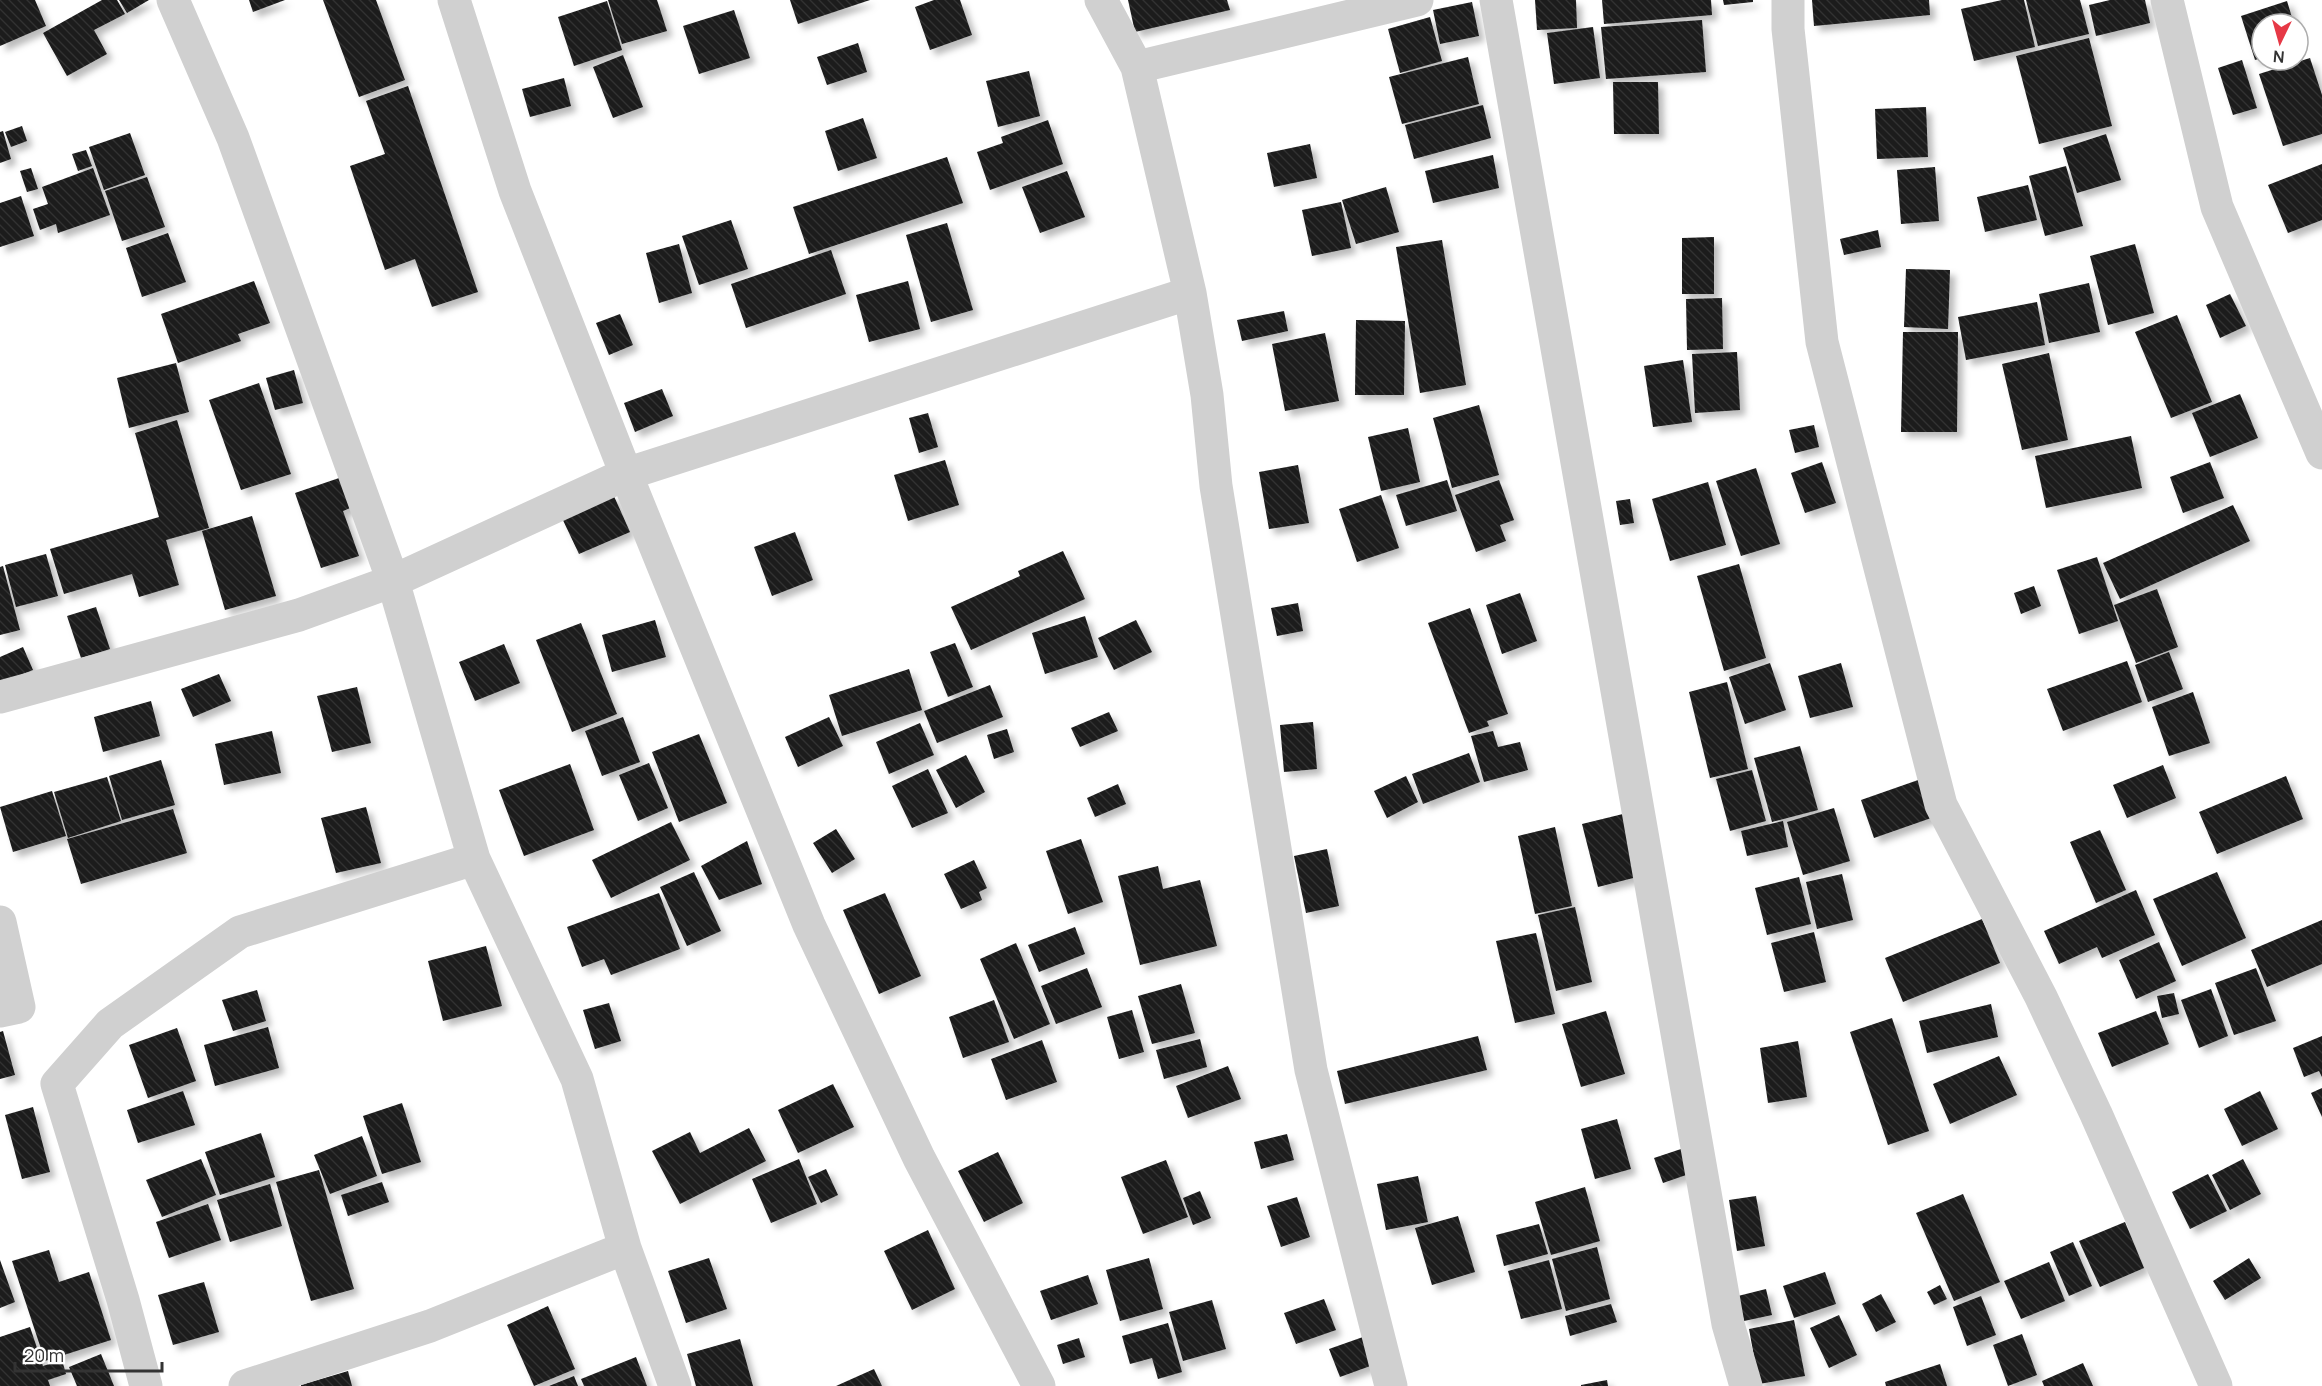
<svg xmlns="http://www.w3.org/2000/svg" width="2322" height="1386" font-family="Manrope,sans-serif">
  <defs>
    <pattern id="building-back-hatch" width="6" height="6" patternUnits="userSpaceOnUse" patternTransform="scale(1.5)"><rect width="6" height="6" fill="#1a1a1a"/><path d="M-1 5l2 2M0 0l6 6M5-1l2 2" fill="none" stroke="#333"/></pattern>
    <filter id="shadow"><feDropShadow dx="5.5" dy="5.5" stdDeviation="3" flood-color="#0004"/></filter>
  </defs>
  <rect width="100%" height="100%" fill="#fff"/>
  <!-- building -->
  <path fill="url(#building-back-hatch)" filter="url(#shadow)" d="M0,0H35L46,26L0,46Z
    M102,0H117L125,14L94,30L107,54L67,76L43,33Z
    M119,0H149L127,13Z
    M249,0H285L253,12Z
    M323,0H376L405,80L359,97Z
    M608,0H657L667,31L622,44Z
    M790,0H870L798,24Z
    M934,0H960L972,35L930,50L915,7Z
    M1128,0H1227L1230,10L1135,32Z
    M1535,0H1576L1577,28L1537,30Z
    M1602,0H1711L1712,15L1604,24Z
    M1723,0H1753V2L1724,5Z
    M1812,0H1929L1930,15L1814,26Z
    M2002,0H2024L2035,47L1974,61L1961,9Z
    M2026,0H2080L2089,34L2038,46Z
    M2110,0H2145L2150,23L2096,36L2089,5Z
    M607,1L622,50L574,66L558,17Z
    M2287,1L2294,24H2262V58L2255,60L2241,16Z
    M1472,2L1479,36L1440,44L1433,10Z
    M734,10L750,58L699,74L683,26Z
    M1430,17L1442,61L1400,73L1388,29Z
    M1702,20L1706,72L1606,79L1601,27Z
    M1593,27L1600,78L1554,84L1547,33Z
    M2089,38L2112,126L2039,144L2016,56Z
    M858,43L867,72L827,85L817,57Z
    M623,55L643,107L613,118L593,67Z
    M1468,57L1479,104L1402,124L1389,77Z
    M2310,58L2322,95V134L2283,146L2259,74Z
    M2242,60L2257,108L2233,115L2218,68Z
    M1029,71L1040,116L998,127L986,81Z
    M564,78L571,106L530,117L522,89Z
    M1613,82H1658L1659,134H1614Z
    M408,86L478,292L432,307L415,259L385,270L350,166L385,154L366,101Z
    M1483,105L1491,138L1414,159L1405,125Z
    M1926,107L1928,157L1877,159L1875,109Z
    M863,118L877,158L838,171L825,131Z
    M1048,120L1063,164L990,190L977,152L1003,143L1001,137Z
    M22,126L27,141L11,147L5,132Z
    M3,131L11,159L0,163V132Z
    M130,133L145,175L104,190L89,147Z
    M2106,134L2121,180L2077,193L2063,148Z
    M1310,144L1317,178L1274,187L1267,153Z
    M86,150L92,166L78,171L72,154Z
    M1493,155L1499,188L1433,203L1425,171Z
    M947,157L963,203L809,254L793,207Z
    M2322,164V220L2288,233L2268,185Z
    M2066,166L2083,226L2045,236L2029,176Z
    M1935,167L1939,221L1901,224L1897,170Z
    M31,168L38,189L27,192L20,171Z
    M93,168L110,215L58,233L56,224L40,230L33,209L48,204L42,187Z
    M1067,171L1085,217L1040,233L1022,187Z
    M147,177L165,227L122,241L105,191Z
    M2028,185L2037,220L1985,232L1977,197Z
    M1386,187L1399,232L1356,244L1342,200Z
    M21,196L34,236L0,247V203Z
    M1341,202L1351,248L1312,256L1302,210Z
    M731,220L748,269L699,285L682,236Z
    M947,223L973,310L931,322L906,235Z
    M1878,230L1881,247L1844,255L1840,239Z
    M168,233L186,282L142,297L126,248Z
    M1714,237V294H1682V238Z
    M1442,240L1466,385L1420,393L1396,247Z
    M679,244L692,293L659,303L646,253Z
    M2135,244L2154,313L2108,325L2090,256Z
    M831,250L846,294L746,328L731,284Z
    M1906,269L1950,270L1948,329L1904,327Z
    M254,281L270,323L238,334L241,341L178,363L161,314Z
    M908,281L920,329L869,342L856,295Z
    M2089,283L2100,332L2049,343L2039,294Z
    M2230,294L2246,326L2220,338L2206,305Z
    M1722,298L1723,349L1687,350L1686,299Z
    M2037,302L2045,345L1966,360L1958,317Z
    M1284,311L1288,331L1242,341L1237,320Z
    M620,314L633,345L609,355L596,323Z
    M2177,315L2212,402L2171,418L2135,332Z
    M1356,320L1405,321L1404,395H1355Z
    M1903,332H1958L1957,432H1901Z
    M1325,333L1339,401L1285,411L1272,344Z
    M1737,352L1740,410L1695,413L1692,354Z
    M2049,353L2068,440L2022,450L2002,364Z
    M1683,360L1692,422L1653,427L1644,366Z
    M176,363L189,412L129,428L117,378Z
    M294,370L303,403L275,410L266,378Z
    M259,383L291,474L241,490L209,400Z
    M662,389L673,416L635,432L624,403Z
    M2240,394L2258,438L2210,457L2192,413Z
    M1479,405L1499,475L1452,488L1433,418Z
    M928,413L938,447L919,453L909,418Z
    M177,420L209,528L166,540L179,585L139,597L132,574L64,594L50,549L159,517L135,433Z
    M1814,425L1819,447L1795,453L1789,430Z
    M1408,428L1420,482L1381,491L1368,437Z
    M2131,436L2142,488L2046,508L2035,456Z
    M945,460L959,505L908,521L894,475Z
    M1822,462L1836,503L1805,513L1791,473Z
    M2210,462L2224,498L2183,513L2170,477Z
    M1298,465L1309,523L1269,529L1259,472Z
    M1756,468L1780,544L1741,556L1716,481Z
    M345,476L355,506L343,511L359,556L321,568L295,493Z
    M1447,480L1457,511L1406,526L1396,495Z
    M1499,480L1514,520L1500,525L1506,541L1476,552L1455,495Z
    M1708,482L1726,545L1670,561L1652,499Z
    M613,494L630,532L579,554L561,516Z
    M1381,495L1399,548L1357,562L1339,509Z
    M1630,499L1634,523L1620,525L1616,501Z
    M2233,505L2250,541L2120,599L2103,563Z
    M252,516L276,596L225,610L202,531Z
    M795,532L813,580L772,596L754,547Z
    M1063,551L1085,599L971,650L951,607L1020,576L1018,571Z
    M46,554L58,596L16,607L5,565Z
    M2097,557L2118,621L2079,634L2057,570Z
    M1739,564L1766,658L1724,671L1697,576Z
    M3,566L20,630L0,635V567Z
    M2034,586L2041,606L2021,614L2014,593Z
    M2157,589L2178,647L2136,663L2114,605Z
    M1520,593L1537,641L1502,654L1486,605Z
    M1298,603L1303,631L1277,636L1271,608Z
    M96,607L110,649L81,658L67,616Z
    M1470,608L1508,714L1487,721L1489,726L1469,733L1428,623Z
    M1085,616L1098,657L1045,674L1032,633Z
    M655,620L666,657L612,672L602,635Z
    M1136,620L1152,652L1114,670L1098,638Z
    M581,623L617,714L572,732L536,640Z
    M955,643L973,687L948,697L930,652Z
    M504,644L520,683L475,701L459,662Z
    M23,647L33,670L0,683V657Z
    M2169,652L2183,689L2148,702L2135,665Z
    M2127,661L2142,702L2063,731L2047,689Z
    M1770,663L1786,710L1745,724L1729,677Z
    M1841,663L1853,707L1810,718L1798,676Z
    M909,669L922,710L842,736L829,695Z
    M219,674L231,701L193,717L181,689Z
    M1727,682L1748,769L1710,778L1689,692Z
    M990,685L1003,717L937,743L924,711Z
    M357,687L371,743L332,752L317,696Z
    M2193,692L2210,743L2169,756L2152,707Z
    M151,701L160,736L103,752L94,717Z
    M1109,712L1118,731L1080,747L1071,728Z
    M623,717L640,762L602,776L585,731Z
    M829,717L843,746L798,767L785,737Z
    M1313,722L1317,769L1284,772L1280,725Z
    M920,723L934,755L889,774L876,742Z
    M1007,729L1014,752L994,759L987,735Z
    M272,731L281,773L224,785L215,744Z
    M1493,731L1498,747L1520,742L1528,770L1484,782L1471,736Z
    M699,734L727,803L679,822L652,752Z
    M1800,746L1818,810L1772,822L1754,758Z
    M1469,753L1480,782L1423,804L1412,774Z
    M966,755L985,792L956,808L936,770Z
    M161,760L175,805L122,820L109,776Z
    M649,763L668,808L638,821L619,775Z
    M570,764L594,830L524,856L499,790Z
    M2163,765L2176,798L2127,818L2113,785Z
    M928,769L948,813L912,828L892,786Z
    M1752,770L1766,821L1730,831L1716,779Z
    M1406,776L1418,802L1387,818L1374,791Z
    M2286,776L2303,819L2217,854L2199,812Z
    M107,777L121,821L68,838L54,792Z
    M1921,779L1934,817L1874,838L1861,800Z
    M1118,784L1126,804L1095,817L1087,798Z
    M52,791L66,836L13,852L0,807Z
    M366,807L381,863L336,873L321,818Z
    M1834,808L1850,861L1803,875L1787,822Z
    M173,809L187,853L81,884L67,839Z
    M1627,813L1641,876L1598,887L1582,824Z
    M1783,821L1788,847L1747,856L1741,831Z
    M671,822L690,860L611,898L592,860Z
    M1555,827L1572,906L1535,914L1518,836Z
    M836,829L855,859L832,873L813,843Z
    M2100,830L2126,890L2096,903L2070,842Z
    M1081,839L1103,902L1068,914L1046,851Z
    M747,841L762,884L719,900L701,866Z
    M1327,849L1339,906L1306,913L1294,856Z
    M974,860L987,888L979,892L982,900L961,909L944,874Z
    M1158,866L1163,889L1200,880L1217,946L1140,965L1118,876Z
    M694,872L721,931L687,946L660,887Z
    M2217,872L2246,938L2182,966L2153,899Z
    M1842,874L1853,920L1817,929L1806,882Z
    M1799,877L1811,924L1767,935L1755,888Z
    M2136,890L2155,935L2102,958L2097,947L2059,964L2044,931Z
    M659,893L680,949L611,975L604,959L582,967L567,927Z
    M885,893L921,976L879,994L843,910Z
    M1575,907L1592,982L1556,991L1538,915Z
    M1982,919L2000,963L1903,1002L1885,958Z
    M2322,920V964L2267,987L2251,950Z
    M1075,927L1085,954L1039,972L1028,945Z
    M1814,932L1826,982L1784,992L1771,943Z
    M1536,933L1555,1014L1515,1023L1496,941Z
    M2159,942L2176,981L2136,999L2119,960Z
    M1016,943L1050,1024L1014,1039L980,959Z
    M486,946L502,1006L443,1021L428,961Z
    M1087,968L1102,1007L1056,1024L1041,986Z
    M2256,968L2276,1021L2234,1035L2215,983Z
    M1181,984L1195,1033L1152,1044L1138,996Z
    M2211,989L2228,1036L2199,1048L2181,1000Z
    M257,990L266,1021L233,1031L222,1000Z
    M2174,993L2179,1014L2162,1018L2157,996Z
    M994,1000L1009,1042L963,1058L949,1017Z
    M609,1003L621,1041L595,1049L583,1010Z
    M1991,1004L1998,1037L1927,1053L1919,1021Z
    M1132,1010L1144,1052L1119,1059L1107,1017Z
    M1606,1011L1625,1074L1581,1087L1562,1024Z
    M2156,1011L2169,1044L2112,1067L2098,1033Z
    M1892,1018L1929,1131L1888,1145L1850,1032Z
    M268,1027L279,1068L215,1086L204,1045Z
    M177,1028L196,1081L148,1098L129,1045Z
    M3,1031L15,1075L0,1079V1032Z
    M1478,1036L1487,1070L1345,1104L1337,1071Z
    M2322,1036V1077L2319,1071L2304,1077L2293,1048Z
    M1200,1039L1207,1067L1164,1079L1156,1050Z
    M1042,1040L1057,1082L1006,1100L991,1059Z
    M1798,1041L1807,1097L1768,1103L1760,1048Z
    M1999,1056L2017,1095L1950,1124L1933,1084Z
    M1228,1066L1241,1099L1188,1118L1176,1086Z
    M833,1084L854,1127L798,1153L778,1110Z
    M2322,1088V1117L2311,1093Z
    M183,1091L195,1125L138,1143L127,1110Z
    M2260,1091L2278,1129L2242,1146L2224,1109Z
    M402,1103L421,1162L382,1174L363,1116Z
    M33,1107L50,1172L22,1179L5,1115Z
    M1617,1119L1631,1169L1595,1179L1581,1129Z
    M749,1128L766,1161L680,1204L652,1151L690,1132L700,1153Z
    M261,1133L275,1177L220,1195L205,1152Z
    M1287,1134L1294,1160L1261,1169L1254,1142Z
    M362,1136L377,1176L330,1194L314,1155Z
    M1681,1149L1689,1174L1663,1183L1654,1158Z
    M998,1152L1023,1203L984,1222L958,1171Z
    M201,1159L216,1195L162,1217L146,1180Z
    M799,1159L817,1204L771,1223L752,1179Z
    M2243,1159L2261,1194L2230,1210L2212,1175Z
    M1166,1160L1188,1217L1143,1234L1121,1177Z
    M826,1169L838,1195L821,1203L808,1177Z
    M319,1170L354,1289L311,1301L276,1182Z
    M2208,1174L2227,1211L2190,1229L2172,1192Z
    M1418,1176L1428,1222L1386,1230L1377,1184Z
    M382,1182L389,1202L348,1216L341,1195Z
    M270,1184L282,1226L230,1242L217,1200Z
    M1585,1187L1600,1241L1551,1255L1535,1202Z
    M1200,1191L1211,1218L1193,1225L1183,1198Z
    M1963,1194L2000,1282L1954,1301L1916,1213Z
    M1756,1196L1765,1246L1737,1251L1729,1200Z
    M1297,1197L1310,1237L1281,1247L1267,1206Z
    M208,1204L221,1240L169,1258L156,1222Z
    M1458,1216L1475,1272L1432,1285L1415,1228Z
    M2125,1222L2144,1268L2100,1287L2079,1241Z
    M1539,1224L1548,1254L1504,1266L1496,1235Z
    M928,1230L955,1289L912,1310L884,1251Z
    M2073,1242L2092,1286L2069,1296L2050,1252Z
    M1597,1247L1610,1299L1566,1311L1552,1259Z
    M49,1250L59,1282L89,1272L111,1340L45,1361L12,1261Z
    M709,1258L727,1309L686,1323L668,1271Z
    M1149,1258L1163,1309L1120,1321L1106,1270Z
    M2249,1258L2261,1278L2225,1300L2213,1281Z
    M0,1260L15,1302L0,1308Z
    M1549,1260L1562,1309L1521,1319L1508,1271Z
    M2049,1262L2065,1301L2021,1319L2004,1281Z
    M1825,1272L1836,1304L1794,1318L1783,1286Z
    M1088,1275L1098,1304L1051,1320L1040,1291Z
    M204,1282L219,1332L173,1345L158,1295Z
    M1940,1285L1947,1299L1934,1305L1927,1292Z
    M1766,1289L1772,1315L1744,1321L1738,1296Z
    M1881,1294L1896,1322L1876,1332L1862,1304Z
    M1981,1296L1996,1335L1967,1346L1953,1307Z
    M1324,1299L1336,1330L1296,1344L1284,1313Z
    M1212,1300L1226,1349L1183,1361L1169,1312Z
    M1611,1304L1617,1322L1570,1336L1565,1316Z
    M548,1306L575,1369L534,1386L507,1325Z
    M1839,1315L1857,1355L1829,1368L1810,1328Z
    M1794,1320L1805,1376L1759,1384L1749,1329Z
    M1168,1323L1182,1372L1158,1379L1152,1358L1130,1364L1122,1336Z
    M30,1327L43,1366L62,1360L66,1374L48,1380L50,1386H0V1337Z
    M2022,1334L2037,1375L2008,1386L1993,1345Z
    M1363,1337L1373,1365L1340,1377L1329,1349Z
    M1079,1338L1085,1357L1063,1364L1057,1345Z
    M740,1339L753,1386H696L687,1354Z
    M101,1354L114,1386H77L69,1367Z
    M636,1357L647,1386H584L581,1379Z
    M2083,1363L2093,1386H2044L2042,1381Z
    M1940,1364L1947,1386H1886L1885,1382Z
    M874,1369L882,1386H836Z
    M348,1371L352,1386H301V1385Z
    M574,1376L578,1386H549Z
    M1607,1380L1608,1386H1581V1385Z"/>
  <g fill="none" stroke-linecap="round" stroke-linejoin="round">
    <!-- street -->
    <path stroke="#d0d0d0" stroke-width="33" d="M173,0L233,138L393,581L474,859L577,1079L625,1248L675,1386
      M454,0L515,191L626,474L809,925L919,1158L1039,1386
      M1101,0L1137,67L1190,293L1207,395L1216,486L1311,1070L1391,1386
      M1496,0L1728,1324L1746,1386
      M1788,0V29L1822,342L1941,805L2041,997L2096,1114L2216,1386
      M2167,0L2217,207L2322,453
      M1137,67L1417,0
      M0,697L299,615L393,581L626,474L1190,293
      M0,922L19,1007L0,1011
      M146,1386L123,1300L57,1084L110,1024L240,932L474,859
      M245,1386L430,1326L625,1248"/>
  </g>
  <!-- north arrow -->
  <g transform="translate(2280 42) rotate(185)"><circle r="28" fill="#ffffff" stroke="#adadad" stroke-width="1.5"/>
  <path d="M0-4.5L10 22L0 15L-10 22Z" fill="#e63946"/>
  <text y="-9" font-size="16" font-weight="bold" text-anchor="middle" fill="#333333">N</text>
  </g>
  <!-- scale -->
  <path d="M15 1362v9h147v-9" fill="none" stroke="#333333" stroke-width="3"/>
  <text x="24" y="1362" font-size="18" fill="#333333" stroke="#ffffff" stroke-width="4.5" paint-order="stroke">20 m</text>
</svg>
